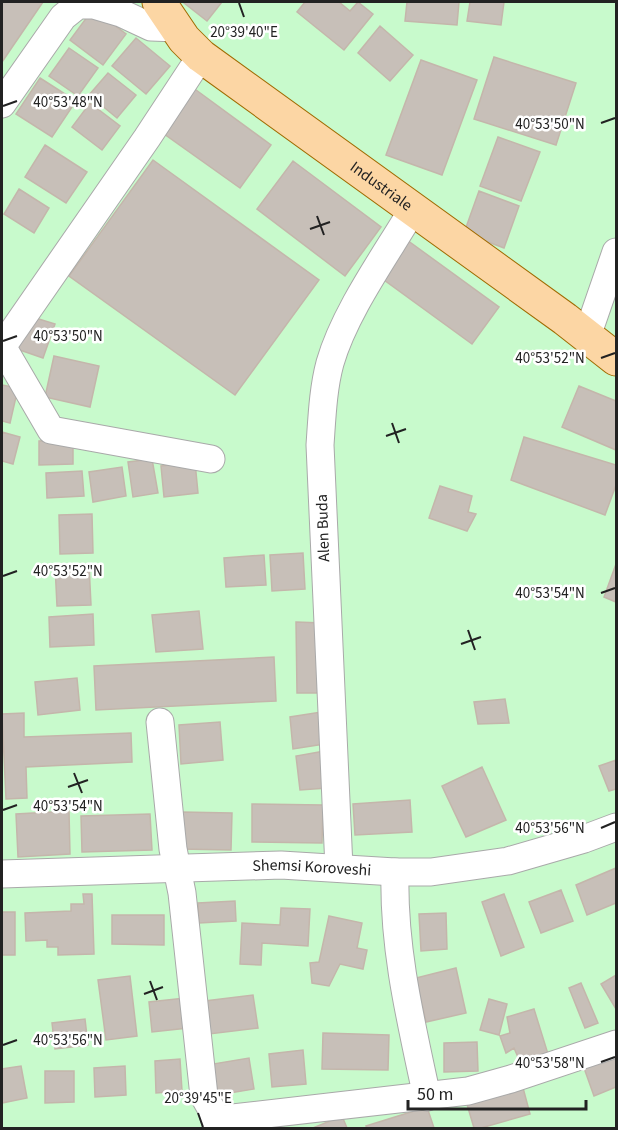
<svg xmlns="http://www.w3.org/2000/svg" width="618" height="1130" font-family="'Source Sans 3',sans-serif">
  <rect width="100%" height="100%" fill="#f2efe9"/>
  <!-- park -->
  <path fill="#c8facc" d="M2,2H616V1128H2Z"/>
  <!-- building -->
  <path fill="#c7bfb8" stroke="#c4b6ab" stroke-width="1.5" d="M2,2H43L2,62Z
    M185,2H222L207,21L184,3Z
    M305,2H339L350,11L358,2L373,14L344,50L297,12Z
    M407,2H459L457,25L405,21Z
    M470,2H504L501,25L467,21Z
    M93,9L126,34L103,65L70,40Z
    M380,26L413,55L390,81L358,53Z
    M136,38L170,66L146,94L112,66Z
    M69,48L98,68L78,96L49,76Z
    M494,57L576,83L556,145L474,119Z
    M421,60L477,80L442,175L386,155Z
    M108,73L136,95L117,118L89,95Z
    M40,78L76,101L52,137L16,114Z
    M192,87L271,145L240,188L160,131Z
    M90,103L120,126L102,150L72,127Z
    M498,137L540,152L521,201L480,186Z
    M45,145L87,172L66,203L25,177Z
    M153,160L319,280L235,395L69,276Z
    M293,161L381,227L345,276L257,209Z
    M19,189L49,208L34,233L4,214Z
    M479,191L519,206L504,248L464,233Z
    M407,240L499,307L472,344L380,277Z
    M29,316L55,324L43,358L17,349Z
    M54,356L99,366L90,407L45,397Z
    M2,385L18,388L10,423L2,421Z
    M579,386L616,401V450L562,427Z
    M2,432L20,437L13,464L2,461Z
    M524,437L616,465V485L605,515L511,480Z
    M73,440V464L39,465V441Z
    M152,459L158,493L133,497L128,462Z
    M195,462L198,493L164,497L161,466Z
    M122,467L126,496L93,502L89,472Z
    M82,471L84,496L47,498L46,473Z
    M440,486L472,496L468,512L476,514L467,531L429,518Z
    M92,514L93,553L60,554L59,515Z
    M303,553L305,589L272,591L270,555Z
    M264,555L266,585L226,587L224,558Z
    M89,564L91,605L57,606L55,565Z
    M616,564V602L604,597Z
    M199,611L203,649L156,652L152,615Z
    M93,614L94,645L50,647L49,617Z
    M296,622L322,623L323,693H297Z
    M274,657L276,701L96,710L94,666Z
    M77,678L80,710L38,715L35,682Z
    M505,699L509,723L478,724L474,702Z
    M321,712L324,744L293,749L290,717Z
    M24,713V737L131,733L132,762L26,767L27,798L6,799L2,714Z
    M220,722L223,760L181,764L179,725Z
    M325,751L327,788L300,790L296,756Z
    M616,760V789L609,791L599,766Z
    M482,767L506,820L466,837L442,786Z
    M410,800L412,832L355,835L353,804Z
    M252,804L323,805L322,843L252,842Z
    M69,811L70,854L18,857L16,814Z
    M181,812L232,813L231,850L180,849Z
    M150,814L152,850L82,852L81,816Z
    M616,868V903L587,915L576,885Z
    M561,890L573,921L541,933L529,902Z
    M83,894H92L94,954L58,955V947H47V940L26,941L25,913L71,911V904H84Z
    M504,894L524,947L501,956L482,902Z
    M235,901L236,921L199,923L198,903Z
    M281,908L310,909L308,946L262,943L261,965L240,964L242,923L280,925Z
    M2,912H15V955H2Z
    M446,913L447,949L421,951L419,914Z
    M112,915H164V945L112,944Z
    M329,916L362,923L357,948L367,950L363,969L340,964L329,986L312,983L310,963L319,962Z
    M456,968L466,1013L426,1022L416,978Z
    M616,975V1009L601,984Z
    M130,976L137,1036L106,1040L98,980Z
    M581,983L598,1023L585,1028L569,988Z
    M253,995L258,1028L209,1034L205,1001Z
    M185,998L188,1028L152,1032L149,1002Z
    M489,999L507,1004L499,1035L480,1030Z
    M534,1009L548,1054L521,1064L514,1048L506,1053L500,1036L510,1033L507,1017Z
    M85,1019L88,1045L55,1049L52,1023Z
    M323,1033L389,1035L388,1070L322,1069Z
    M477,1042L478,1071L444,1072V1043Z
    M303,1050L306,1084L272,1087L269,1054Z
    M616,1055V1087L594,1096L584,1068Z
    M249,1058L254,1089L218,1095L213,1064Z
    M180,1059L182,1091L156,1093L155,1061Z
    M21,1066L27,1098L2,1103V1069Z
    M125,1066L126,1095L95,1097L94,1068Z
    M45,1071H74V1102L45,1103Z
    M522,1084L530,1114L481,1128H474L466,1101Z
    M427,1107L434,1128H367L366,1126Z
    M342,1116L347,1128H313Z"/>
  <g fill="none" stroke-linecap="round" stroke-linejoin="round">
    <defs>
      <g id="minor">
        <path d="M2,104L63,17L78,5H94L121,13L151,27L177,28"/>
        <path d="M587,336L616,252"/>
        <path d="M2,346L51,430L211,459"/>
        <path d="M2,347L147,138L201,56"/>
        <path d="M160,722L173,849L182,893L204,1096L212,1110L217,1128"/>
        <path d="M339,868L320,445C322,417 323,389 330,363C345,311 386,255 413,209"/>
        <path d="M395,872C393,949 411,1022 427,1097"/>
        <path id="s1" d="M2,874L281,865L395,872H431L508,861L584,839L616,827"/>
        <path d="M215,1120L468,1091L511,1079L616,1044"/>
      </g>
      <g id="major">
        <path id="s2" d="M159,2L184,39L201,56L565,319L616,359"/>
      </g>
    </defs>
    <!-- minor casing -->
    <use href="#minor" stroke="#a9a9a9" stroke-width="29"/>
    <!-- major casing -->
    <use href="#major" stroke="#a06b00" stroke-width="35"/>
    <!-- minor -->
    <use href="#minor" stroke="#fff" stroke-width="27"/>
    <!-- major -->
    <use href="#major" stroke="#fcd6a4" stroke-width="33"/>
  </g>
  <!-- ticks -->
  <path fill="none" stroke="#222" stroke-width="2" d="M239,3L244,17M3,106L17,101M601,123L615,118M317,216L324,235M310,229L330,222M3,341L17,336M601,358L615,353M392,423L399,443M386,436L406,429M3,576L17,571M601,593L615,588M468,630L475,650M461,644L481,637M74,773L82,793M68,787L88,780M3,810L17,805M601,828L615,822M150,981L157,1000M144,994L163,987M3,1045L17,1040M601,1062L615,1057M198,1113L203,1127"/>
  <g text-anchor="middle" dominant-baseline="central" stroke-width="5" stroke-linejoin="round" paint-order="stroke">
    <!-- street labels -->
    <g font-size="16" fill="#222" stroke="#fff">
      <text stroke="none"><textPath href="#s2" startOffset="291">Industriale</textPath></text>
      <text transform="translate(323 528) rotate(-92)">Alen Buda</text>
      <text stroke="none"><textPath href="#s1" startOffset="310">Shemsi Koroveshi</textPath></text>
    </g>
  </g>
  <g font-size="15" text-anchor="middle" fill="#222" stroke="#fff" stroke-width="5" stroke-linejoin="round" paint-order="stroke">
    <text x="244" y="37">20°39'40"E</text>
    <text x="68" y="107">40°53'48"N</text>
    <text x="550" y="129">40°53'50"N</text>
    <text x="68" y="341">40°53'50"N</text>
    <text x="550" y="363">40°53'52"N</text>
    <text x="68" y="576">40°53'52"N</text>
    <text x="550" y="598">40°53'54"N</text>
    <text x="68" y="811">40°53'54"N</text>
    <text x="550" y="833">40°53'56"N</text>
    <text x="68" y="1045">40°53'56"N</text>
    <text x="550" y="1068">40°53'58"N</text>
    <text x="198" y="1103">20°39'45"E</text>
  </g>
  <!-- border -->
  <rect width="618" height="1130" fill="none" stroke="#222222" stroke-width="6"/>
  <!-- scale -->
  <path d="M408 1100v9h178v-9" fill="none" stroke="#222222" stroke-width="3"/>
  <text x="417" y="1100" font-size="18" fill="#222222" stroke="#ffffff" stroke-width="4.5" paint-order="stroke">50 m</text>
</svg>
